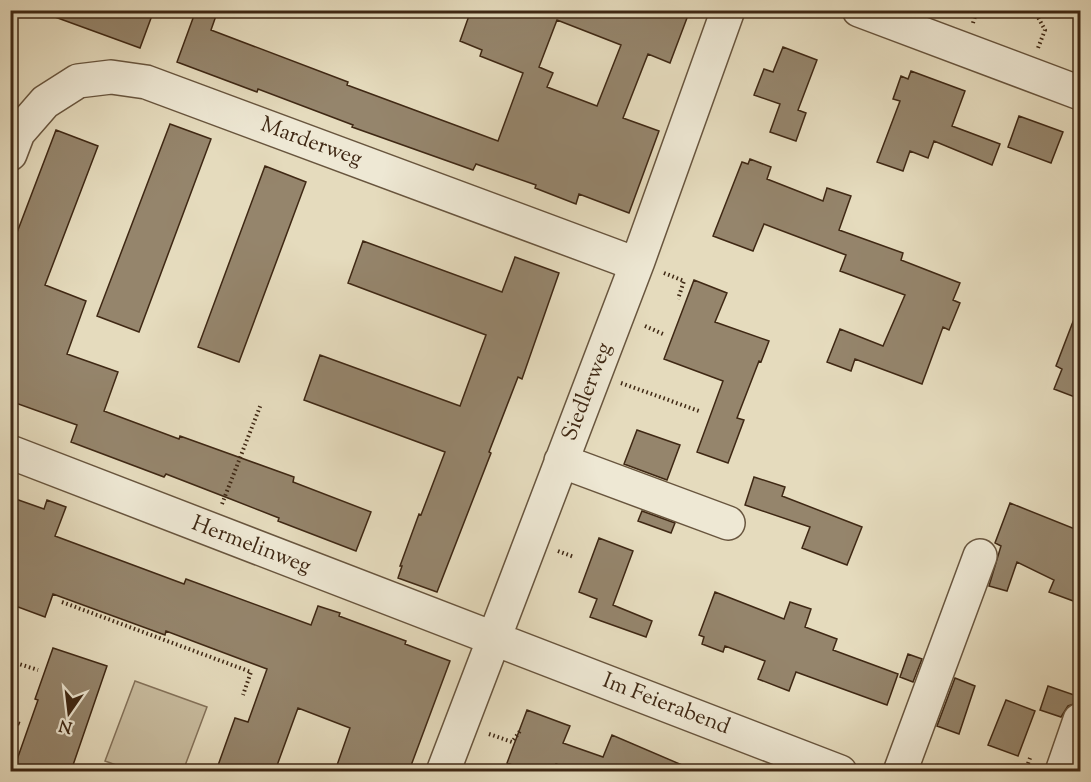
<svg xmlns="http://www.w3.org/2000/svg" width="1091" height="782" font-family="'Sorts Mill Goudy',serif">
  <rect width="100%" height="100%" fill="#e5dbbd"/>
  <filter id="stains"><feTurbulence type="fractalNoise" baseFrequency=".00333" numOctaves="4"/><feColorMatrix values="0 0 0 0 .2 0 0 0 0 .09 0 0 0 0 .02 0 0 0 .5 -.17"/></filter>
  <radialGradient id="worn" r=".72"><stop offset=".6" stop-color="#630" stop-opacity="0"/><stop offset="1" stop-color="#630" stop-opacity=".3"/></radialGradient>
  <!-- green -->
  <path fill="#c9bda0" stroke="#84725a" stroke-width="1.5" d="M135,681L207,707L183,771H133L105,761Z"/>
  <!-- building -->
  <path fill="#95856c" stroke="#3f2814" stroke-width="1.5" fill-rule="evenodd" d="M45,10H154L140,48L44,13Z
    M196,10H218L211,30L348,82L347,85L498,141L523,73L480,56L482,50L460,41L471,10H690L670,63L648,54L623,118L659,131L629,213L579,194L576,204L535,188L536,185L476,164L473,170L352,127L353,125L258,89L257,92L177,62ZM557,20L621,45L597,106L547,87L553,73L539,67Z
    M783,47L817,60L798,110L806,113L796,141L770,132L780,104L754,95L764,69L773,72Z
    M911,71L965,91L952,126L1000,144L992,165L934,141L928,158L910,151L903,171L877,162L900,101L893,99L901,76L908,79Z
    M1019,116L1063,132L1051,163L1008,147Z
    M170,124L211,139L139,332L97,316Z
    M56,130L98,146L45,285L86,301L67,354L118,372L104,411L179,439L180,436L294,477L293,482L371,512L356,551L278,521L279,518L228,498L166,474L164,477L71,442L77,425L10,401V251Z
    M750,159L771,167L767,179L823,201L827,188L851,196L839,230L903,253L901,260L960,283L953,300L960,303L949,330L943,327L922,384L855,359L851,371L827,362L840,329L883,346L905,295L840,271L846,255L764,224L753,251L713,236L742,162L748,164Z
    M265,166L306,182L239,362L198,347Z
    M363,241L502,292L515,257L559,273L522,379L518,377L489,452L491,453L437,592L398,578L402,566H400L419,514L421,515L445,452L304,400L320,355L460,406L486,335L348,283Z
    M694,280L727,293L715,322L769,341L761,362L759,361L737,418L744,420L728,463L697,452L723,381L664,359Z
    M1079,306H1080V399L1054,389L1062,369L1056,366Z
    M637,430L680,445L667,480L624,464Z
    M754,477L785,487L782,496L862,527L847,565L802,548L810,527L745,505Z
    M10,497L44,509L47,500L66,507L55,536L184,584L186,579L311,625L318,606L340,613L339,616L406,641L405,644L450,661L409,771H335L350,728L298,708L275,771H216L235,718L248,722L267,669L166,631L165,635L53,594L45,617L10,604Z
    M1010,503L1080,531V591L1076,602L1049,592L1054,580L1017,562L1007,591L989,586L1001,546L995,543Z
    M642,511L675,523L671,533L638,521Z
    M599,538L633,551L613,605L652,621L646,637L590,617L597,599L579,592Z
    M715,592L784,619L790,602L811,609L805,627L837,639L833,650L898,674L887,705L796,672L789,691L758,679L765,661L725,646L723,652L702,644L704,637L699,635Z
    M53,648L107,666L71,771H13L38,700L35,699Z
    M908,654L922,659L913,682L900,677Z
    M955,678L975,686L959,734L937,726Z
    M1048,686L1080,697V702L1068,706L1061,717L1040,710Z
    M1006,700L1035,711L1018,756L988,745Z
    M527,710L570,726L563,743L603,757L612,735L696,771H576L556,764L553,771H513L515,766L507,763Z"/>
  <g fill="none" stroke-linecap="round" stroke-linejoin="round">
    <defs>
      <path id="minor" d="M859,10L1080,93
        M10,154L18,133L45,102L78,81L111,77L146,82L636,264
        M10,452L840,772
        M561,461L728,523
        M443,772L638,261L728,10
        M900,772L980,556
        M1062,772L1080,720"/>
    </defs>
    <!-- minor casing -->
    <use href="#minor" stroke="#68553e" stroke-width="36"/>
    <!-- path -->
    <path stroke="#3f2814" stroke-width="4" stroke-dasharray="1.5 3" stroke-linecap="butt" d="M1034,10L1045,30L1038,48
      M973,23L977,10
      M664,273L684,281L678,299
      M645,326L663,334
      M621,383L699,411
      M222,504L261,404
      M558,551L574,557
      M62,602L251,672L243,695
      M16,663L38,670
      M10,720L20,724
      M489,734L512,742L520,731
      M1025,772L1030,758"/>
    <!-- minor -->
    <use href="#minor" stroke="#eee8d4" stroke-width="33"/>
  </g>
  <g text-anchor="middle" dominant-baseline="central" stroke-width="4.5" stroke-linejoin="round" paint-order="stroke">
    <!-- street labels -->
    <g font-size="22" fill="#3f2814" stroke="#eee8d4">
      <text transform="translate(311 143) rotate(20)">Marderweg</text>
      <text transform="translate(588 392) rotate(-69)">Siedlerweg</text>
      <text transform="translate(251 546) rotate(21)">Hermelinweg</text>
      <text transform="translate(666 705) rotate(21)">Im Feierabend</text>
    </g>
  </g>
  <!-- margin -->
  <rect width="1091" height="782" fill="none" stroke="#e5dbbd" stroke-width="36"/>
  <rect x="12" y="12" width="1067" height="758" fill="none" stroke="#3f2814" stroke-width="3"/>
  <rect x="18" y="18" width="1055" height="746" fill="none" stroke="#3f2814" stroke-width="1.5"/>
  <!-- north arrow -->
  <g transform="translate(69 713) rotate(194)" stroke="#eee8d4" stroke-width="4.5" paint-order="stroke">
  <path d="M0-4.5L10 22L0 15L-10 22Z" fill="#3f2814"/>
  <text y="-9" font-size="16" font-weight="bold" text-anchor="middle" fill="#3f2814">N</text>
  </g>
  <rect width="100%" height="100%" filter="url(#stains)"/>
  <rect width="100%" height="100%" fill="url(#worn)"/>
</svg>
